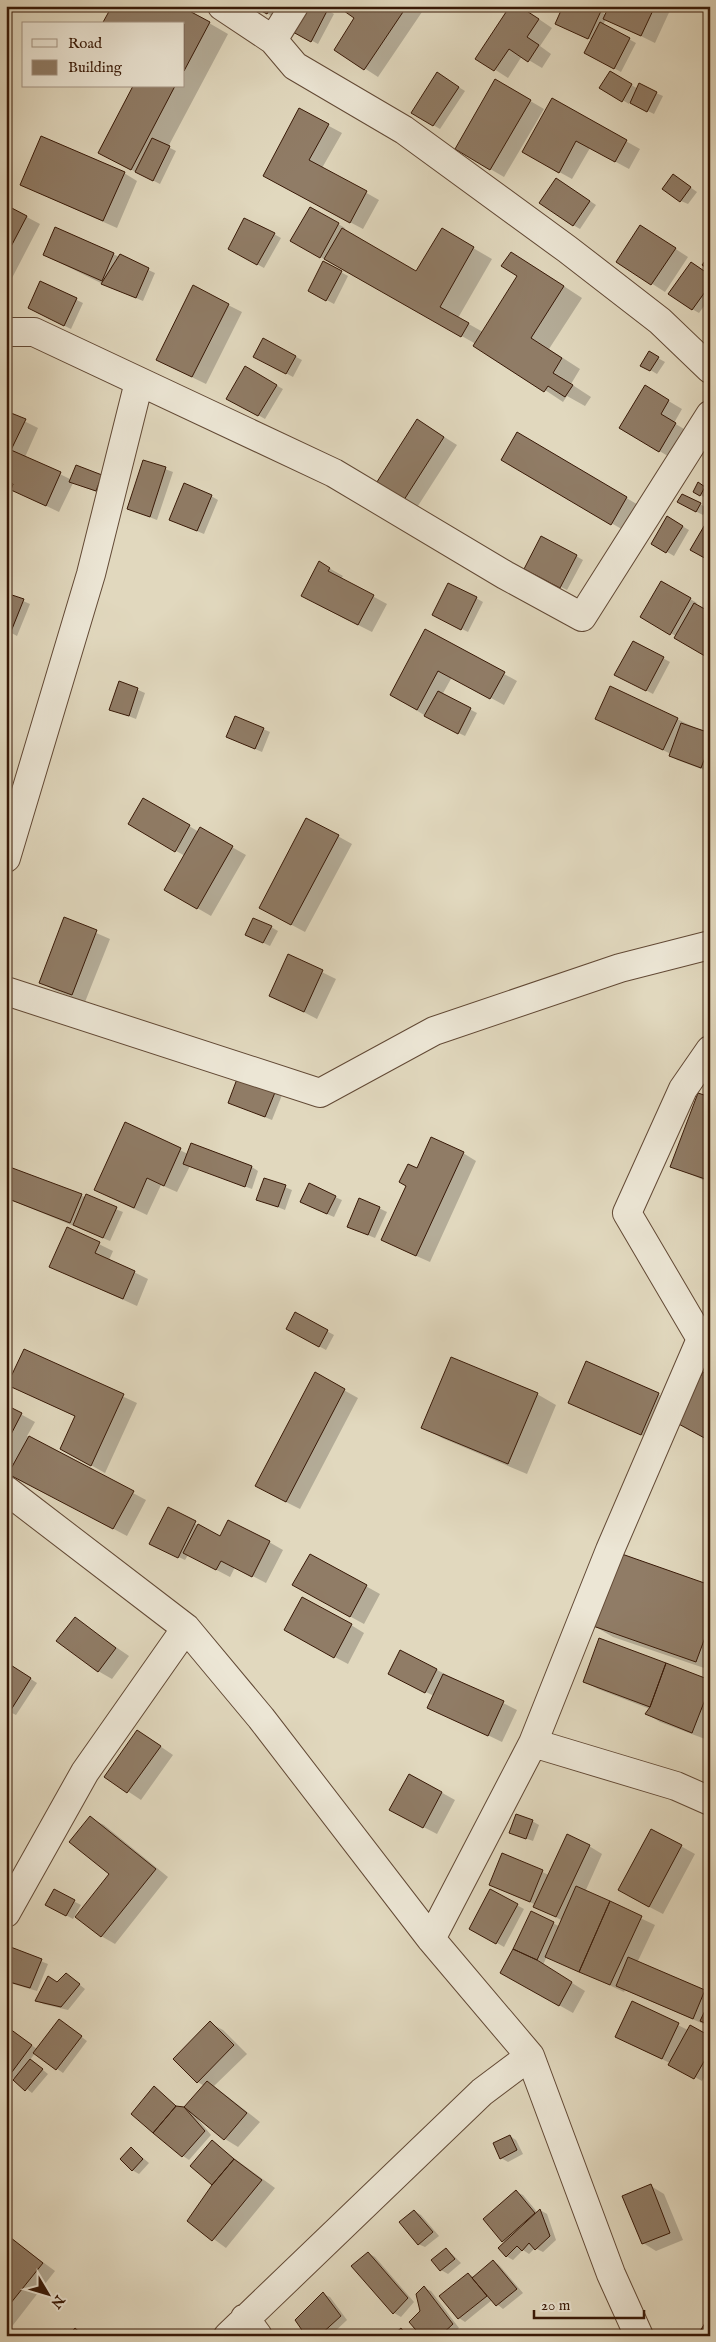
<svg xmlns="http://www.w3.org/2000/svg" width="716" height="2342" font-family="'IM FELL English',serif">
  <rect width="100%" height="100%" fill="#e1d8be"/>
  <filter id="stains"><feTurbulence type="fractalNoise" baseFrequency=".004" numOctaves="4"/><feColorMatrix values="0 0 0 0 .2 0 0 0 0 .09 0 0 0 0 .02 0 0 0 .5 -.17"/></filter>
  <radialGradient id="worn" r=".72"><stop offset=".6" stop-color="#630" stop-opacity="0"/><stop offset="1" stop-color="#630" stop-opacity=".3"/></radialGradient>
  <!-- shadow -->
  <path fill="#0003" d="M255,6H289L280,21Z
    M320,6L334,14L318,44L294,31Z
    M339,6H413L422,12L378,77L335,49L356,18Z
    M588,6L607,15L611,6H672L655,43L606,19L603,25L636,43L621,72L585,53L592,40L563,27Z
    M527,11L552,28L540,46L551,54L542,68L522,56L508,78L477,58Z
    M209,23L228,34L168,147L176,151L160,184L118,163L134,86H184V24Z
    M610,72L638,89L656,93L663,96L654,114L630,102L629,104L601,87Z
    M444,78L465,91L440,129L433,125Z
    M496,81L544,109L504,177L456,149Z
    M552,100L640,149L629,169L590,148L572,179L523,152Z
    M299,110L342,133L322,168L379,200L363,229L278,184Z
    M124,173L137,181L117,228L21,185Z
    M680,180L697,192L688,204L681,201Z
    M563,183L596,205L580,229L573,225Z
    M6,206L40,224L11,280L6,278Z
    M311,208L345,228L344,231L417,273L442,230L492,259L458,318L483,332L530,264L582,298L549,349L580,369L571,384L591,397L585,406L567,396L563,402L476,344L292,241Z
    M274,234L281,238L264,268L230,249Z
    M654,235L688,257L665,292L618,262Z
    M113,254L155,273L143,301L109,287L44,255Z
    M324,263L348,276L334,304L310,291Z
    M710,276V298L699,313L692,309Z
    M41,283L83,303L71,329L36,312Z
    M228,305L242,312L206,384L171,367Z
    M263,340L302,360L293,377L254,356Z
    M649,353L665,362L657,374L642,365Z
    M245,368L283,389L265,419L228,398Z
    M645,387L682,409L674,423L689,432L673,459L620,428Z
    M6,412L38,428L25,457L72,480L101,476L102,494L73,483L59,512L13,490L14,485L6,482Z
    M430,428L457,445L416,509L403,502Z
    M518,434L640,506L625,531L502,460Z
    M144,461L173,472L157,520L128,509Z
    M699,484L710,491L707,499L694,491Z
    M211,496L218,500L204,534L170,520Z
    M700,504L707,508L703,515L685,506Z
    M668,518L689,530L674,556L652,543Z
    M576,556L583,560L567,590L532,573Z
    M320,563L343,576L341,579L387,604L372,632L316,604Z
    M662,583L697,603L676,636L642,617Z
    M476,598L483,602L468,632L440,618Z
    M23,601L30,604L17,636L6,630Z
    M426,631L517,681L504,705L452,677L442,695L477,713L465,736L432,720L392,695Z
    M633,642L670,662L653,694L623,678Z
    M120,682L145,693L136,719L110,709Z
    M597,718L677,719L710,735V765L707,771L677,760L671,754Z
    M263,729L270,732L262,752L234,740Z
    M144,799L199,832L200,829L246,855L211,916L166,890L185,856L129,824Z
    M307,819L352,844L305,932L273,915Z
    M64,919L110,939L85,1002L54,990L40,982Z
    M271,927L278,931L270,946L253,938Z
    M289,956L336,979L317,1019L271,995Z
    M284,1090L272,1120L230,1103Z
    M710,1098V1183L672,1166Z
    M125,1124L188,1154L191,1145L252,1167L258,1171L252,1189L190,1166L177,1192L161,1185L147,1215L109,1197L95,1189Z
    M463,1153L476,1161L430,1262L396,1247L418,1170Z
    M8,1167L123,1212L110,1241L6,1198Z
    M265,1179L292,1190L285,1210L257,1199Z
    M335,1197L342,1200L334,1217L308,1206Z
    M360,1199L387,1212L375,1238L355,1230Z
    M68,1229L113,1251L109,1260L148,1279L137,1306L51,1267Z
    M296,1314L334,1335L326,1350L287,1329Z
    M24,1351L137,1403L105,1473L62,1449L76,1417L9,1385Z
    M315,1374L358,1398L300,1509L270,1494Z
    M537,1394L556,1405L527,1474L442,1438L423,1427Z
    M658,1394L671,1402L654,1441L569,1402Z
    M6,1406L35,1422L27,1436L146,1500L127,1536L23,1481L14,1465L6,1461Z
    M168,1509L221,1538L269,1542L283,1550L266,1583L235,1567L230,1577L188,1555L185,1560L157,1547Z
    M310,1555L380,1594L364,1624L307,1593Z
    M710,1586V1670L613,1637L594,1626Z
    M75,1619L129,1656L112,1679L98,1671Z
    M351,1625L364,1633L348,1664L299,1638Z
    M401,1652L517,1710L502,1742L429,1707L434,1696L396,1677Z
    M6,1663L37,1683L16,1715L6,1710Z
    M585,1682H710V1728L705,1739L660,1722L647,1714L650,1709L598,1689Z
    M138,1731L173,1755L141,1800L105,1776Z
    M410,1775L455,1800L437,1834L404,1817Z
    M90,1818L104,1825L168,1877L115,1944L101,1936L111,1874Z
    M532,1821L539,1825L533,1841L511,1833Z
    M652,1830L695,1854L663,1914L632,1898Z
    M589,1846L602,1854L585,1892L655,1925L637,1963L710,1994V2025L707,2023L706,2025L625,1990L624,1992L547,1956L543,1965L585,1991L573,2013L502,1973L553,1923L560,1927L563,1921L535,1906L536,1905L491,1884L503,1855L549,1875Z
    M54,1891L81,1905L73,1919L47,1905Z
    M491,1891L524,1909L504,1947L471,1928Z
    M8,1948L48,1964L37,1991L6,1982V1952Z
    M66,1974L85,1989L68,2010L43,2004L37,2000Z
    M632,2003L688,2030L710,2038V2066L702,2081L670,2063L630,2044Z
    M59,2020L87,2041L63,2073L35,2053L30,2060L48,2074L32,2093L6,2072V2027L37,2049Z
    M210,2023L223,2030L247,2054L214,2086L260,2122L238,2147L225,2139L193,2113L211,2135L189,2160L183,2156L154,2088L179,2108L185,2109L204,2086L198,2082Z
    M510,2136L516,2140L523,2154L508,2162L501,2158Z
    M212,2142L275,2188L226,2248L189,2221L214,2184Z
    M131,2148L149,2163L139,2174L132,2170Z
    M651,2186L664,2194L683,2240L656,2251L643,2243Z
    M516,2192L523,2195L538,2213L540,2210L547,2214L556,2240L543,2252L535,2248L529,2254L523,2250L513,2260L506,2256L505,2242L503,2241Z
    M414,2211L421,2215L439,2236L425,2247L418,2244Z
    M6,2235L55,2271L10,2329L6,2327Z
    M446,2250L452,2254L461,2263L448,2274L441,2270L433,2260Z
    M368,2253L375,2257L414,2302L401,2317L394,2313L353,2266Z
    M493,2261L499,2265L523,2293L503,2309L492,2300L465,2322L459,2318L468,2274L474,2277Z
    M424,2288L431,2291L459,2328L451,2336H423L422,2311Z
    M323,2294L330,2297L347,2320L330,2336H308Z
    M401,2330L412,2336H394Z"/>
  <!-- building -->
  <path fill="#907c66" stroke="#381907" d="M112,6H180L210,22L184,71V24H102Z
    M252,6H271L267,14Z
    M306,6H323L328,9L311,42L293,32Z
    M337,6H407L364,70L334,50L354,18Z
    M510,6H519L539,19L527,37L539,45L528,62L509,49L494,71L475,59Z
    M563,6H591L601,11L588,39L555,24Z
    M609,6H655L641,36L603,19Z
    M600,22L630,38L614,69L584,53Z
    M610,71L632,84L622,102L599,88Z
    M437,72L459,87L433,126L411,113Z
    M495,79L531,100L490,170L455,149Z
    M639,83L657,92L647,112L630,103Z
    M133,86H175L131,170L98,153Z
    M552,98L627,140L615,162L576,141L559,173L522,152Z
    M299,108L329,124L309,160L367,191L350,223L263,176Z
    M41,136L125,172L103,221L20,185Z
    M152,138L170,146L153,181L135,172Z
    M673,174L691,187L680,202L662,189Z
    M556,178L590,201L573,226L539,203Z
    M6,205L27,216L6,256Z
    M310,207L339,223L320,258L290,241Z
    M244,218L275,233L257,265L228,249Z
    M640,225L676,248L651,285L616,262Z
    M55,227L114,253L102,281L43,255Z
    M342,228L416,271L442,228L474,247L440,307L469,323L461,337L324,259Z
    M511,252L564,286L531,338L562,358L553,373L573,385L565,397L548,386L544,392L473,346L517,276L501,266Z
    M120,254L149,268L136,298L101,284Z
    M709,256H710V270L702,265Z
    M323,261L342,271L326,301L308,291Z
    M691,262L710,275V285L692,310L668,294Z
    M40,281L77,298L64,326L28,308Z
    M193,285L229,304L192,377L156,360Z
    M263,338L296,356L286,374L253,357Z
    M649,351L659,357L650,371L640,366Z
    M245,366L277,385L258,416L226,399Z
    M645,385L669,400L661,414L676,423L659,452L619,428Z
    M6,411L26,419L11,450L61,472L46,506L11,490L13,484L6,481Z
    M417,419L444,437L402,503L375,485Z
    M517,432L627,497L611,525L501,460Z
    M143,460L166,467L150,517L127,509Z
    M76,465L102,475L96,491L69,482Z
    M698,482L705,487L700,496L693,492Z
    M184,483L212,495L197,531L169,520Z
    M682,494L701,503L696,512L677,502Z
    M667,516L683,526L666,553L651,544Z
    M710,516V561L690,550Z
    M541,536L577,555L560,588L524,569Z
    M319,561L330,568L328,571L374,595L358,625L301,596Z
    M661,581L691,598L670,635L640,617Z
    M448,583L477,597L461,630L432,615Z
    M6,593L24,599L10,634L6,631Z
    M694,603L710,612V659L674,638Z
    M425,629L505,672L490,699L438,671L417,710L390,695Z
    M633,641L664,657L646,691L614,675Z
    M119,681L138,688L129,716L109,710Z
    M610,686L678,718L663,750L595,719Z
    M438,691L471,708L458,734L424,716Z
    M235,716L264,728L255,749L226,737Z
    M681,723L710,733V745L701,768L669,756Z
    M143,798L190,825L175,852L128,824Z
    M306,818L339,835L291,925L259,908Z
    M200,827L233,846L197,909L164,890Z
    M64,917L97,930L72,995L39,983Z
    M253,918L272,926L263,943L245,935Z
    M288,954L323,970L304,1012L269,996Z
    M240,1071L278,1085L265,1117L228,1103Z
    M698,1093L710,1097V1174L708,1180L670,1167Z
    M125,1122L181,1148L164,1186L147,1178L134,1208L94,1190Z
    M431,1137L464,1152L416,1256L381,1240L406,1186L399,1182L408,1164L417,1168Z
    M191,1143L252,1166L245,1187L183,1164Z
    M7,1166L82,1194L70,1223L6,1198Z
    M264,1178L286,1185L278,1207L256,1200Z
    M309,1183L336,1196L327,1214L300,1202Z
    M86,1194L117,1207L103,1238L73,1225Z
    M359,1198L380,1207L368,1235L347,1227Z
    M67,1227L100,1242L95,1253L135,1271L123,1299L49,1267Z
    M295,1312L328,1330L319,1347L286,1329Z
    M24,1349L124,1394L91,1466L60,1449L75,1416L7,1385Z
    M451,1357L538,1393L508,1464L421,1428Z
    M586,1361L659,1393L641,1435L568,1403Z
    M315,1372L345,1389L286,1502L255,1486Z
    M703,1372L710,1375V1441L675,1422Z
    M6,1405L22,1413L6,1444Z
    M29,1436L134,1491L113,1529L8,1474Z
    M168,1507L196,1521L178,1558L149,1544Z
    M228,1520L270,1541L252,1577L221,1561L216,1570L183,1553L198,1524L220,1536Z
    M619,1553L710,1585V1624L696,1662L593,1626Z
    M310,1554L367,1585L350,1617L292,1585Z
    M302,1597L352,1624L334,1658L284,1630Z
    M75,1617L116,1648L98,1672L56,1641Z
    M599,1638L666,1663L650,1707L583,1682Z
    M400,1650L437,1669L425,1693L388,1674Z
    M6,1662L31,1678L9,1713L6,1711Z
    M666,1663L710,1680V1687L692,1733L645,1714L650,1707Z
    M443,1674L504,1701L488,1736L427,1708Z
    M137,1730L161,1746L127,1793L104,1777Z
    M409,1774L442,1792L423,1828L389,1810Z
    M516,1814L533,1820L526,1839L509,1833Z
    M90,1816L156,1869L101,1937L75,1917L109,1874L69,1842Z
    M651,1829L682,1845L649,1907L618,1890Z
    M567,1834L590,1845L556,1917L533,1907Z
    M502,1853L543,1870L530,1902L489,1885Z
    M576,1886L610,1901L579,1972L545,1957Z
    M54,1889L75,1900L66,1916L45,1905Z
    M490,1889L518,1904L496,1944L469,1929Z
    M610,1901L642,1916L610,1985L579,1972Z
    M531,1911L554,1922L537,1960L513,1949Z
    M8,1946L42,1959L30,1988L6,1981Z
    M513,1949L537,1960L572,1982L559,2006L500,1973Z
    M628,1957L705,1990L693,2019L616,1986Z
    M66,1973L80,1984L61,2007L35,2001L48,1976L57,1982Z
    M710,2000V2025L700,2021Z
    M632,2001L679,2023L662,2059L615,2037Z
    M59,2019L82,2036L56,2070L33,2053Z
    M210,2021L234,2045L197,2083L173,2059Z
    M690,2025L710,2036V2051L694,2079L668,2065Z
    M6,2026L32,2045L9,2076L6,2074Z
    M30,2059L43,2069L25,2091L13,2080Z
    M207,2081L247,2113L224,2140L184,2107Z
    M154,2086L176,2106L153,2133L131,2114Z
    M176,2106L184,2107L205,2131L182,2157L153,2133Z
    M510,2135L517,2150L500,2159L493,2143Z
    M212,2140L234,2159L212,2185L190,2166Z
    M131,2147L143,2159L132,2171L120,2159Z
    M234,2159L262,2180L212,2241L187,2221L212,2185Z
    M651,2184L670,2233L642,2244L622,2196Z
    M516,2190L535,2213L502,2242L483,2219Z
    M540,2209L550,2236L535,2250L529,2243L522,2251L517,2246L506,2257L498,2248Z
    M414,2210L433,2232L418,2245L399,2222Z
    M6,2234L43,2263L6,2309Z
    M446,2248L455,2259L440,2271L431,2260Z
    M368,2252L408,2298L393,2314L351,2266Z
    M493,2260L517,2289L496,2306L472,2278Z
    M468,2273L487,2296L458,2319L439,2296Z
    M424,2286L453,2324L440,2336H421L409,2322L420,2311L416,2294Z
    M323,2292L341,2316L319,2336H306L295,2320Z
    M710,2315V2336H697Z
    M75,2328L84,2336H68Z
    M401,2328L407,2336H392Z"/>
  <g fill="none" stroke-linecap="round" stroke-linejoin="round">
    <defs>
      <path id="minor" d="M222,6L273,40L295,66L404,130L567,249L660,321L710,369
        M273,40L294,6
        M6,332H34L334,473L505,575L582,617L710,415
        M6,858L91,574L139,382
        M6,991L320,1093L434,1031L620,968L710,945
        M6,1490L186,1628L261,1718L431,1939L530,2056L611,2274L639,2336
        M533,1743L676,1786L710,1801
        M6,1913L85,1772L186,1628
        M431,1939L533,1743L610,1550L701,1339L627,1213L683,1089L710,1050
        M245,2318L258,2336
        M228,2336L482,2092L530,2056"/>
    </defs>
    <!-- minor casing -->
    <use href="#minor" stroke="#624935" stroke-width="30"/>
    <!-- minor -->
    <use href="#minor" stroke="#ece6d5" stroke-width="28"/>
  </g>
  <!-- margin -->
  <rect width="716" height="2342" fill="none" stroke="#e1d8be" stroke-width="25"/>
  <rect x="8" y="8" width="701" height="2327" fill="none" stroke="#381907" stroke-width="2.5"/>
  <rect x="12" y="12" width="691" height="2317" fill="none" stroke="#381907"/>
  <!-- legend -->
  <rect x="22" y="22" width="162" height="65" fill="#ece6d5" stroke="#a49483"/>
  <rect x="32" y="39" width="25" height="8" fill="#ece6d5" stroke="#a49483"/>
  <text x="68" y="48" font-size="15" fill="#381907">Road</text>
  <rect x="32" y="60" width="25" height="15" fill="#907c66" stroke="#a49483"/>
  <text x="68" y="72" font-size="15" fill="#381907">Building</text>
  <!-- north arrow -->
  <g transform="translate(48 2294) rotate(128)" stroke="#ece6d5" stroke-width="4" paint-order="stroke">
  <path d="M0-4L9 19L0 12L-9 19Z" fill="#381907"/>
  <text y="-8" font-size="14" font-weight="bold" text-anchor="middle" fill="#381907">N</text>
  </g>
  <!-- scale -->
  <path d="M534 2310v8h110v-8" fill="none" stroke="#381907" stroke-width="2.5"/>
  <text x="541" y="2310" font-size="15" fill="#381907" stroke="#ece6d5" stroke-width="4" paint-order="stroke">20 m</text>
  <rect width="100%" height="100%" filter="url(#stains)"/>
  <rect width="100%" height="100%" fill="url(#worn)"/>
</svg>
